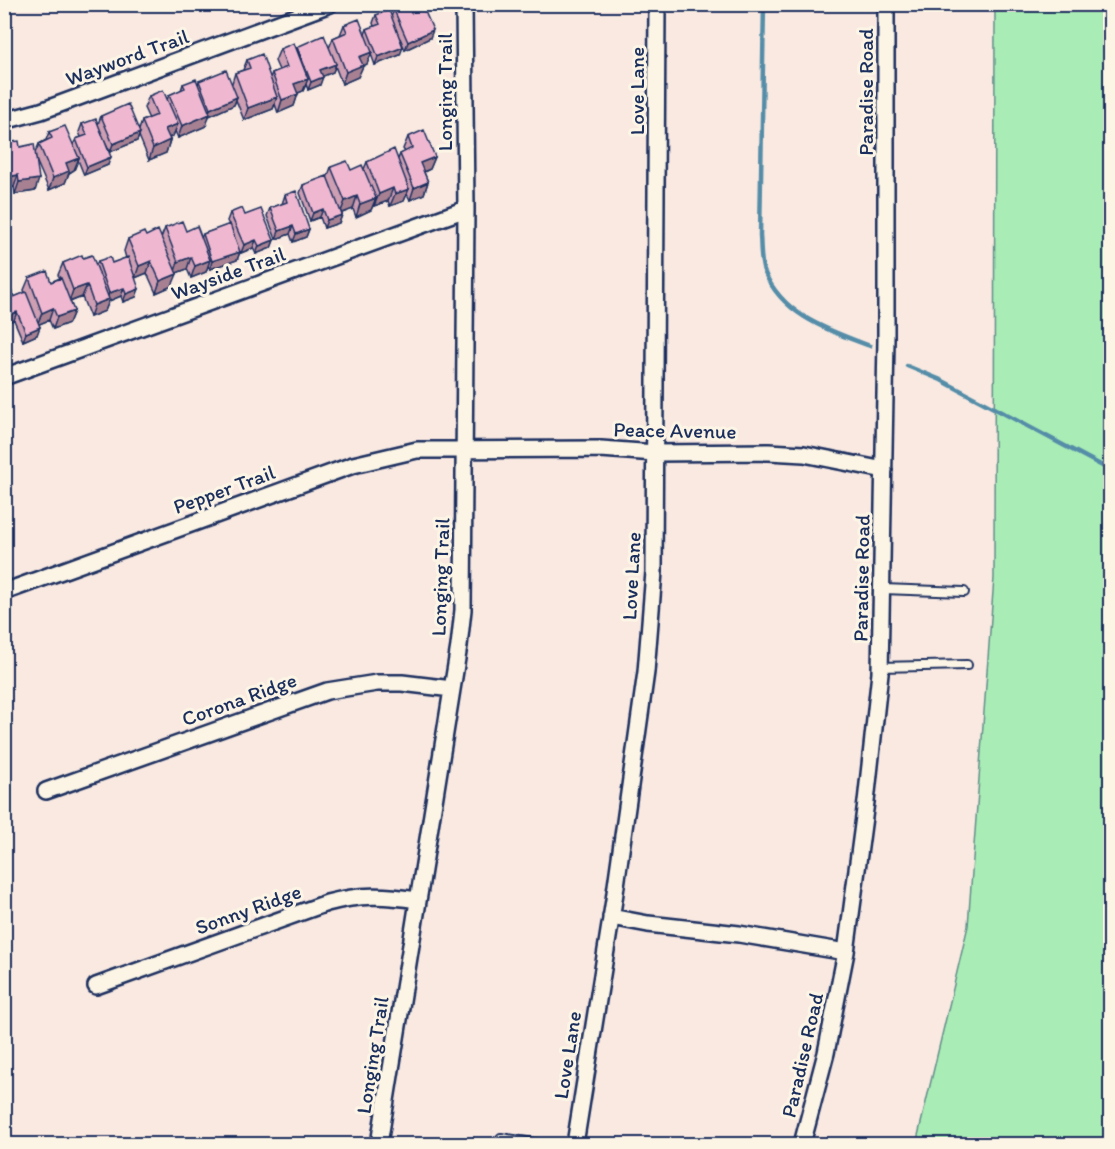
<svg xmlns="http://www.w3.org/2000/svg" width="1115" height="1149" font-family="Itim,sans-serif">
  <rect width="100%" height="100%" fill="#f9e9e1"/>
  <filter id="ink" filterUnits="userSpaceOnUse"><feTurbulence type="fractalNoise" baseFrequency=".0167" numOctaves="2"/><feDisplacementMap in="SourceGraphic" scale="12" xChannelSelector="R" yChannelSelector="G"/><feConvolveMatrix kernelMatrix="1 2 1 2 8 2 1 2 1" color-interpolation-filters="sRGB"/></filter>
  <g filter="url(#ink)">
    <!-- green -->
    <path fill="#a9ecb5" stroke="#628e8a" stroke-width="1.5" d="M995,5H1110V1144H916L968,926L994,578Z"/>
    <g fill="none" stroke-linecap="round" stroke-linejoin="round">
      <!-- stream -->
      <path stroke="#558da8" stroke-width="4.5" d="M764,4L760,235C761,246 760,261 764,271C783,316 828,330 870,346
        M907,366L941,380L1110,470"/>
      <defs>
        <path id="lane" d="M883,589L964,592
          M880,667L967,665
          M501,1138L540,1144"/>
        <path id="street" d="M4,121L41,111L330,4
          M4,377L466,209
          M4,592L353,465L417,450L601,449L655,453L769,452L804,454L884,470
          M46,791L327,691L377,683H402L452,689
          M611,917L648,924L739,934L846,952
          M96,986L327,903C361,894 384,895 418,900
          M379,1144L459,646L463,610L466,209L464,4
          M575,1144L614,900L646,672L654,572L657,4
          M802,1144L826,1053L846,952L866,802L880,673L886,339V4"/>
      </defs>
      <!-- lane casing -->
      <use href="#lane" stroke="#1b2f5e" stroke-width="12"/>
      <!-- street casing -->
      <use href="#street" stroke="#1b2f5e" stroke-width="20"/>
      <!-- lane -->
      <use href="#lane" stroke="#fcf5e5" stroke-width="8"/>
      <!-- street -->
      <use href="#street" stroke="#fcf5e5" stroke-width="15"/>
    </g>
    <!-- wall -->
    <path fill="#ce9eb3" stroke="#1b2f5e" stroke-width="1.5" d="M394,10L411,13L430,38L405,50L400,38V55L375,65L371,54L367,64L363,66L358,77L342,84L335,66L333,72L322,76L320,85L308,90L306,84L303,91L298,93L294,106L278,113L275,104L273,109L244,120L236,100L234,105L209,116L206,126L178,138L175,131L173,136L169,138L170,140L166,153L149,160L139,136L137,141L110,152L102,134L108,165L84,175L78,160L74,170L69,173L65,183L49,190L36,160L35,191L15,194L14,187L4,189V143L20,147L35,153L39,144L46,140L49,132L73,145L76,139L81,137L79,132L82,124H98L101,116L139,130L142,121L149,119L144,108L149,96L167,100L169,95L181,90L183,84L198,85L199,81L232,83L235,73L243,70L247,60L270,78L272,73L279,70L275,61L280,49L296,48L297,47L329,48L333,38L340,35L344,25L365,34L367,29L374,26L373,23L376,15L391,17Z
      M408,137L435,157L430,169L424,172L428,182L424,194L410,200L407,194L404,201L390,206L388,201L374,206V204L371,210L356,217L353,209L341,213L342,215L339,223L324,228L320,217L310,221L300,193L303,185L328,176L331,167L351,170L364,169L367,162L398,159L400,154L405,152L403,149Z
      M285,195L309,229L306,237L293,242L290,234L276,239L267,216L270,208L282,204Z
      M230,213L245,215L274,240L271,248L256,254L253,248L241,253L240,252L237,260L210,269L208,265L206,272L191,278L187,269L176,273L172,286L156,293L147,273L135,278L136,297L123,302L121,296L109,301L105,311L90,317L82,297L70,302L74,311L69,323L53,329L49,320L39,324L37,335L23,341L14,320V297L25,293L24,290L29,278L51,282L60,278L58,275L63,263L83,258L96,265L98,261L112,263L126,258L124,251L128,239L146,236L161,238L165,228L186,231L201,238L203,234L229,225L227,221Z"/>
    <!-- shaded-wall -->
    <path fill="#a78192" stroke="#1b2f5e" stroke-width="1.5" d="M433,30L430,38L405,50L408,42Z
      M403,47L400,55L375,65L378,57Z
      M372,52L367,64L363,66L358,77L342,84L346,72L359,57Z
      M336,64L333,72L317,79L320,70Z
      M323,77L320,85L308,90L311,82Z
      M308,79L303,91L290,96L294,84Z
      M298,94L294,106L278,113L282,100Z
      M237,97L234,105L209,116L206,126L178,138L182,126L208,115L210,109Z
      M277,97L273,109L244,120L248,108Z
      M178,124L173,136L161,141L165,129Z
      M140,133L137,141L110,152L113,144Z
      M170,140L166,153L149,160L153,148Z
      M111,157L108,165L84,175L87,167Z
      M435,157L430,169L416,175L420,163Z
      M79,158L74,170L69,173L65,183L49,190L53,178L66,163Z
      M18,175L14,187L4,189L8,177Z
      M39,179L35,191L15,194L19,182Z
      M428,182L424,194L410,200L414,188Z
      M393,188L388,201L374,206L379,194Z
      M409,189L404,201L390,206L395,194Z
      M357,196L353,209L340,214L345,201Z
      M376,198L371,210L356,217L360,204Z
      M323,209L320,217L310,221L313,213Z
      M342,215L339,223L324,228L327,220Z
      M293,226L290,234L276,239L279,231Z
      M309,229L306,237L293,242L296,234Z
      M256,240L253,248L241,253L244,245Z
      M274,240L271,248L256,254L259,246Z
      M240,252L237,260L210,269L212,261Z
      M191,257L187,269L174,274L178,262Z
      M210,260L206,272L191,278L195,266Z
      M151,261L147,273L135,278L139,266Z
      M177,274L172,286L156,293L160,281Z
      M87,285L82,297L69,302L73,290Z
      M124,288L121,296L109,301L105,311L90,317L94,305L107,300L109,293Z
      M139,289L136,297L123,302L126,294Z
      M53,308L49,320L37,325L42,313Z
      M74,311L69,323L53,329L57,317Z
      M17,312L14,320L4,324V317Z
      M40,327L37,335L23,341L26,333Z"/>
    <!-- building -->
    <path fill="#efb8d0" stroke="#1b2f5e" stroke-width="1.5" d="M406,4H407L411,13L423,7L433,30L408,42L394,10Z
      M389,10L403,47L378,57L367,29L380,24L376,15Z
      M359,19L372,52L359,57L363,65L346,72L333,38L347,32L344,25Z
      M324,35L336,64L320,70L323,77L311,82L297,47Z
      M294,43L308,79L294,84L298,94L282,100L272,73L287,67L280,49Z
      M262,54L277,97L248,108L235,73L250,68L247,60Z
      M226,70L237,97L210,109L199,81Z
      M196,79L210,114L182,126L169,95L185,88L183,84Z
      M163,90L178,124L165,129L170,140L153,148L142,121L157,115L149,96Z
      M128,104L140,133L113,144L101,116Z
      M96,119L111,157L87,167L76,139L87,135L82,124Z
      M65,126L79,158L66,163L69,171L53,178L39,144L52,138L49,132Z
      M424,130L435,157L420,163L428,182L414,188L400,154L412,148L408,137Z
      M19,141L20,147L34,144L39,179L19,182L18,175L8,177L4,153V143Z
      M394,149L409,189L395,194L393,188L379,194L367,162Z
      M347,161L351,170L362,165L376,198L360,204L357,196L345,201L331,167Z
      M327,176L342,215L327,220L323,209L313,213L303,185Z
      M296,191L309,229L296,234L293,226L279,231L270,208L287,202L285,195Z
      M242,208L245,215L261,209L274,240L259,246L256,240L244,245L230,213Z
      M182,221L186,231L197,226L210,260L195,266L191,257L178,262L165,228Z
      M230,224L240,252L212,261L203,234Z
      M158,230L177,274L160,281L151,261L139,266L128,239L144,232L146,236Z
      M82,255L83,258L92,255L109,299L94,305L87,285L73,290L63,263Z
      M110,257L112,263L128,257L139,289L126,294L124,288L109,293L98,261Z
      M47,271L51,282L61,278L74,311L57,317L53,308L42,313L29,278Z
      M9,285L14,297L26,292L40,327L26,333L17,312L4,317V287Z
      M4,327L8,335L4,336Z"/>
  </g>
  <g text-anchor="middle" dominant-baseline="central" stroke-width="6" stroke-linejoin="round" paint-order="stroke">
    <!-- street labels -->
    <g font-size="21" fill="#1b2f5e" stroke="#fcf5e5">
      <text transform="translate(127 57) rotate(-20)">Wayword Trail</text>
      <text transform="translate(636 91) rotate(-90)">Love Lane</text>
      <text transform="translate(444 92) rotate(-90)">Longing Trail</text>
      <text transform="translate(865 92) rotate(-90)">Paradise Road</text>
      <text transform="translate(228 273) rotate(-20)">Wayside Trail</text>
      <text transform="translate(675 430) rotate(1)">Peace Avenue</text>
      <text transform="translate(224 489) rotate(-20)">Pepper Trail</text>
      <text transform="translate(631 576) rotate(-87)">Love Lane</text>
      <text transform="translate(440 577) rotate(-88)">Longing Trail</text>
      <text transform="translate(861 578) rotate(-89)">Paradise Road</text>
      <text transform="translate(239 699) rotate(-20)">Corona Ridge</text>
      <text transform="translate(248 909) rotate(-20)">Sonny Ridge</text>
      <text transform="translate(372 1055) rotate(-81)">Longing Trail</text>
      <text transform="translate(567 1055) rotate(-81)">Love Lane</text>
      <text transform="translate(802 1055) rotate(-77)">Paradise Road</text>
    </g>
  </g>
  <!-- margin -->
  <rect width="1115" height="1149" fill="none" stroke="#fcf5e5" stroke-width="24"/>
  <rect x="12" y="12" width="1091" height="1125" fill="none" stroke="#1b2f5e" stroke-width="2" filter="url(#ink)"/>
</svg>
